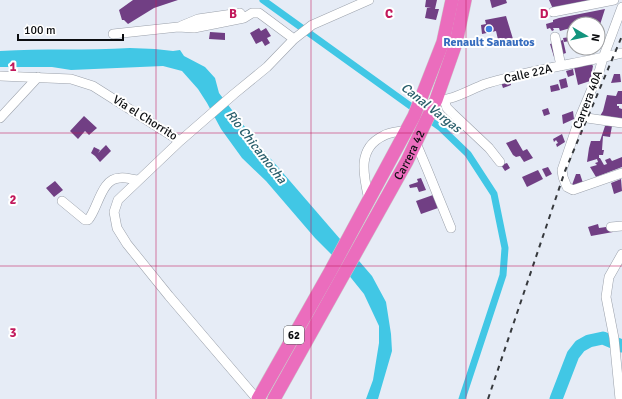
<svg xmlns="http://www.w3.org/2000/svg" width="622" height="399" font-family="Signika,sans-serif">
  <rect width="100%" height="100%" fill="#e6ecf6"/>
  <!-- water -->
  <path fill="#41c7e5" d="M130,48L155,49L173,51L180,50L184,56L205,67L215,78L219,93L258,144L372,276L386,302L391,334L392,351L378,399H366L373,380L379,343V326L364,294L335,258L315,238L266,181L242,158L221,129L207,103L198,89L182,71L163,66L71,70L52,67H0V51C43,48 87,51 130,48Z"/>
  <g fill="none" stroke-linecap="round" stroke-linejoin="round">
    <!-- canal -->
    <path stroke="#41c7e5" stroke-width="7" d="M263,0L441,128L468,154L494,194L505,248L503,275L462,399"/>
    <!-- river -->
    <path stroke="#41c7e5" stroke-width="13" d="M556,399L573,355L580,346L589,341L603,338L622,346"/>
  </g>
  <!-- building -->
  <path fill="#713f84" d="M133,0H178L154,8L128,24L124,20H122L119,10Z
    M426,0H437L435,9H439L436,20L425,18L427,8H431L425,7Z
    M490,0H506L507,3L492,8Z
    M549,0H595L553,9Z
    M605,9L598,31V24H596L595,20L589,22L590,24H574V27L560,31L559,28H553L554,30L552,31L550,28L547,29L546,24L553,22V20L559,18Z
    M506,16L513,39L506,40V43L499,44L496,31L482,34L481,25L486,24L485,20Z
    M259,28L261,31L266,28L271,36L267,38L270,43L265,46L262,41L256,44L250,33Z
    M210,32L225,33V40L209,39Z
    M570,37V41L564,42L563,38Z
    M563,40L566,53L554,57L550,44Z
    M590,62L593,66L590,81L578,85L574,67Z
    M573,69L574,75L568,77L566,71Z
    M614,74H620L621,82L611,83Z
    M566,78L568,87L561,89L559,80Z
    M510,79L511,85L503,88L501,82Z
    M558,84L560,90L551,92L550,86Z
    M618,91H622V104H617V106H619V108L622,109V120L600,116L603,111L607,95L616,96Z
    M548,108L550,114L544,116L542,110Z
    M573,111L574,119L563,124L562,115Z
    M84,116L97,128L89,135L85,131L78,139L70,131Z
    M605,126H612L610,137L603,136L602,150H604L603,155H599V158H600L604,165L607,164L605,160L610,158L612,161L622,157V167L596,177L590,167L597,165L595,163L598,162L597,159L587,162L589,148L591,141H600Z
    M562,134L565,142L557,147L556,144L558,143L556,140L554,142L553,139Z
    M516,139L523,151L527,149L533,158L524,162L520,156L516,157L513,155L506,143Z
    M106,145L111,151L100,162L95,156L91,153L94,147L100,150L98,153Z
    M507,163L510,168L505,171L501,165Z
    M548,167L552,174L546,177L542,169Z
    M538,170L543,179L527,187L522,177Z
    M576,174H580L583,183L573,186L572,185Z
    M421,178L426,190L419,192L417,187L410,188L409,185L418,182L417,179Z
    M621,179L622,191L614,194L611,183Z
    M55,181L63,190L54,197L46,188Z
    M433,195L438,208L421,214L416,201Z
    M598,224L599,228L613,226V232L591,236L588,227Z"/>
  <g fill="none" stroke-linecap="round" stroke-linejoin="round">
    <defs>
      <path id="minor" d="M622,7L603,58L599,72L580,117L562,170L563,177L567,187L573,190L622,173
        M553,12L614,0
        M181,26L198,19L240,13L244,18
        M113,34L178,27L194,28L244,18L252,13H259L294,39
        M555,37L561,66
        M0,76L71,79L93,86L180,141L234,94L267,67L294,39L312,25L369,0
        M436,100C452,101 469,90 485,84C529,70 576,64 622,53
        M444,100L447,108L452,113L489,148L500,162
        M580,117L622,123
        M0,118L38,77
        M180,141L118,200L114,212L117,228L127,244L169,296L257,399
        M416,143L427,169L451,228
        M369,200C364,177 356,149 383,136C389,132 399,132 407,130
        M62,201L85,220H88C98,209 101,178 120,178C126,177 133,180 139,180
        M611,227L622,226
        M620,399L614,338L606,297L609,277L622,254"/>
      <g id="highway">
        <path d="M258,399L330,272L414,116L443,42L452,0"/>
        <path id="s1" d="M274,399L407,161L436,100L456,43L465,0"/>
      </g>
    </defs>
    <!-- minor casing -->
    <use href="#minor" stroke="#9ba1ab" stroke-width="10"/>
    <!-- highway casing -->
    <use href="#highway" stroke="#c9caca" stroke-width="14"/>
    <!-- minor -->
    <use href="#minor" stroke="#fff" stroke-width="9"/>
    <!-- highway -->
    <use href="#highway" stroke="#eb6dbd" stroke-width="13"/>
    <!-- rail -->
    <path stroke="#36393d" stroke-width="2" stroke-dasharray="5 5" stroke-linecap="butt" d="M488,399L565,171L622,36"/>
  </g>
  <!-- grid -->
  <path fill="none" stroke="#c2185b" stroke-width="1" stroke-opacity="0.55" d="M156,0V399M311,0V399M466,0V399M0,133H622M0,266H622"/>
  <!-- markers -->
  <circle fill="#3f7fe0" stroke="#fff" stroke-width="1.5" cx="489" cy="29" r="4"/>
  <g text-anchor="middle" dominant-baseline="central" stroke-width="4" stroke-linejoin="round" paint-order="stroke">
    <!-- shield labels -->
    <rect fill="#fff" stroke="#545658" stroke-width="1" x="284" y="326" width="20" height="18" rx="3"/>
    <g font-size="11" font-weight="bold" fill="#0b0d10">
      <text x="294" y="335">62</text>
    </g>
    <!-- shop labels -->
    <g font-size="12" font-weight="bold" fill="#366cbe" stroke="#fff">
      <text x="489" y="42">Renault Sanautos</text>
    </g>
    <!-- street labels -->
    <g font-size="12" fill="#0b0d10" stroke="#fff">
      <text transform="translate(528 74) rotate(-13)">Calle 22A</text>
      <text transform="translate(588 100) rotate(-69)">Carrera 40A</text>
      <text transform="translate(145 118) rotate(32)">Vía el Chorrito</text>
      <text stroke="none"><textPath href="#s1" startOffset="279">Carrera 42</textPath></text>
    </g>
    <!-- water labels -->
    <g font-size="13" font-style="italic" fill="#295e6b" stroke="#fff">
      <text transform="translate(431 108) rotate(38)">Canal Vargas</text>
      <text transform="translate(256 147) rotate(52)">Río Chicamocha</text>
    </g>
  </g>
  <g font-size="13" text-anchor="middle" font-weight="bold" fill="#c2185b" stroke="#fff" stroke-width="4" stroke-linejoin="round" paint-order="stroke">
    <text x="233" y="18">B</text>
    <text x="389" y="18">C</text>
    <text x="544" y="18">D</text>
    <text x="13" y="71">1</text>
    <text x="13" y="204">2</text>
    <text x="13" y="337">3</text>
  </g>
  <!-- north arrow -->
  <g transform="translate(586 36) rotate(99)"><circle r="19" fill="#ffffff" stroke="#9d9e9f"/>
  <path d="M0-3L7 15L0 10L-7 15Z" fill="#12947d"/>
  <text y="-6" font-size="11" font-weight="bold" text-anchor="middle" fill="#0b0d10">N</text>
  </g>
  <!-- scale -->
  <path d="M18 34v6h105v-6" fill="none" stroke="#0b0d10" stroke-width="2"/>
  <text x="24" y="34" font-size="12" fill="#0b0d10" stroke="#ffffff" stroke-width="3" paint-order="stroke">100 m</text>
</svg>
